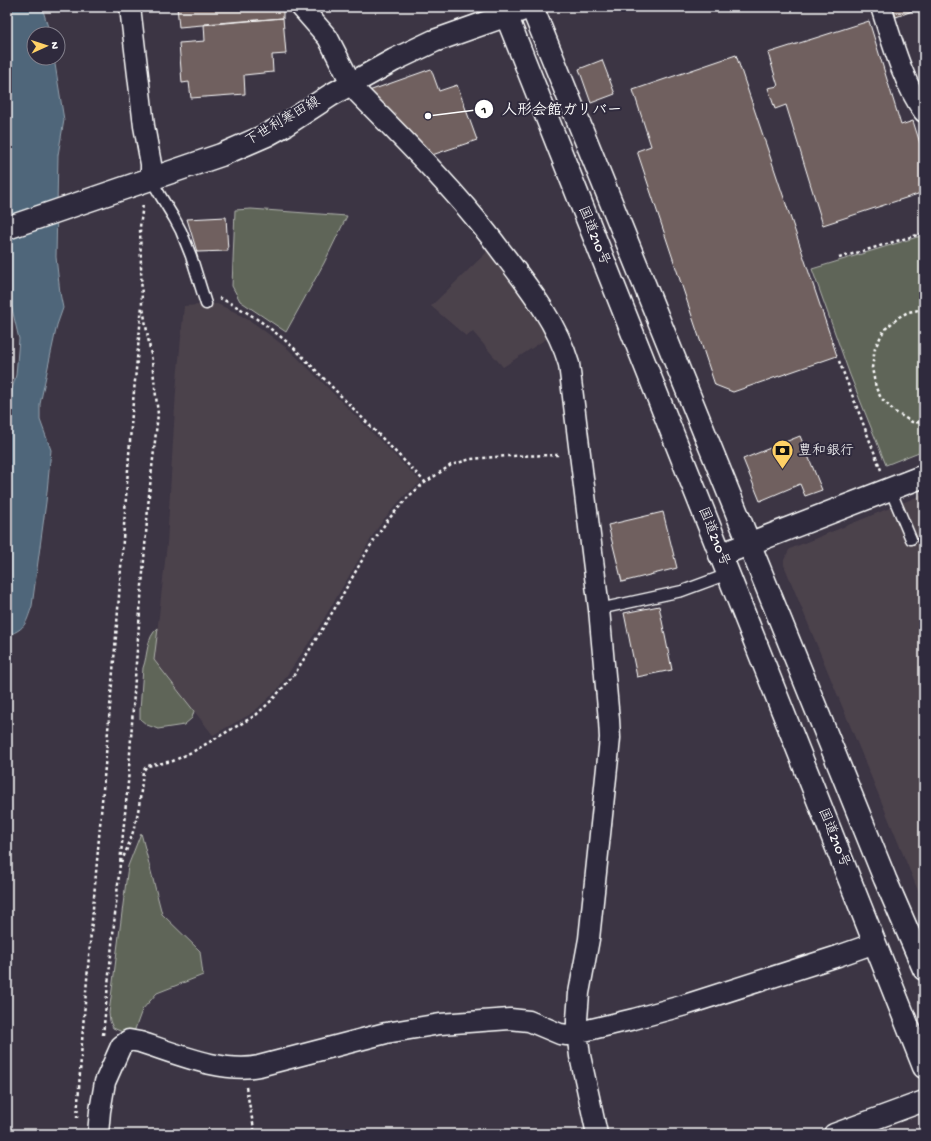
<svg xmlns="http://www.w3.org/2000/svg" width="931" height="1141" font-family="'Gochi Hand','Klee One',sans-serif">
  <rect width="100%" height="100%" fill="#3c3544"/>
  <filter id="ink" filterUnits="userSpaceOnUse"><feTurbulence type="fractalNoise" baseFrequency=".025" numOctaves="2"/><feDisplacementMap in="SourceGraphic" scale="8" xChannelSelector="R" yChannelSelector="G"/><feConvolveMatrix kernelMatrix="1 2 1 2 8 2 1 2 1" color-interpolation-filters="sRGB"/></filter>
  <g filter="url(#ink)">
    <!-- built -->
    <path fill="#4c424c" d="M487,244L511,275L549,337L503,367L473,332L466,336L431,306L486,253Z
      M217,304L235,312L255,324L288,349L305,365L421,482L404,496L384,519L375,532L316,632L277,690L258,708L249,715L213,735L154,660L167,544L176,391L184,306Z
      M924,494V905L784,565V560L789,550L792,548Z"/>
    <!-- green -->
    <path fill="#5f6558" stroke="#afb2ac" d="M251,209L347,216L324,263L286,332L240,301L232,286L235,210Z
      M924,235V450L886,465L850,375L812,269Z
      M158,628L154,660L194,711L192,718L184,725L158,729L147,725L140,719V710L143,668C148,655 146,637 158,628Z
      M141,833L162,914L200,951L203,975L157,993L142,1010L134,1032L125,1033L113,1028L110,1021L109,1013L128,866Z"/>
    <!-- water -->
    <path fill="#4f667a" stroke="#95a3af" d="M7,7H42L50,34H34V58H54L64,120L58,155L56,257L60,293L63,308L57,325L40,404V420L51,450L46,502L32,606C26,623 26,628 9,635H7V407L16,375L19,339L10,300L7,294Z"/>
    <!-- building -->
    <path fill="#70605e" stroke="#fff" d="M177,7H283V18L179,27Z
      M893,7H923L896,17Z
      M283,18L286,54L272,55L273,72L244,75L245,94L191,98L189,82L182,83L179,43L205,41L204,24Z
      M869,21L901,125L913,121L920,143L924,142V192L823,225L786,105L775,109L768,88L778,86L768,53Z
      M736,55L837,356L733,392L715,385L637,151L651,146L633,90Z
      M602,60L615,94L591,103L579,69Z
      M431,69L439,91L457,85L477,140L426,157L366,92Z
      M226,217L228,251L197,252L187,219Z
      M800,436L822,490L805,496L800,484L760,501L743,459Z
      M663,512L677,568L622,582L608,525Z
      M659,606L672,670L637,677L624,613Z"/>
    <g fill="none" stroke-linecap="round" stroke-linejoin="round">
      <defs>
        <path id="lane" d="M151,179L160,195L174,218L181,231L191,256L206,304
          M890,489L911,539
          M599,609L682,591L728,574"/>
        <path id="street" d="M130,7L144,126L151,164V179
          M301,7L328,38L351,83L359,94C405,141 452,187 492,239C521,278 555,317 569,364L599,609L609,720L610,738L608,758L589,939L579,993L577,1019V1032L580,1056L597,1134
          M881,7C892,41 903,83 924,112
          M98,1134L100,1111L105,1082L121,1046L129,1040L140,1042C175,1053 223,1074 259,1066L386,1033L440,1024L510,1019L529,1021L560,1034L567,1035L634,1019L685,1005L838,956L875,943
          M834,1134L924,1101"/>
        <path id="secondary" d="M7,228L221,155L267,135L285,125L331,95L394,60L434,41L530,7
          M720,555L924,476"/>
        <path id="highway" d="M503,7L924,1067
          M532,7L885,879L924,969"/>
      </defs>
      <!-- lane casing -->
      <use href="#lane" stroke="#fff" stroke-width="13"/>
      <!-- street casing -->
      <use href="#street" stroke="#fff" stroke-width="23"/>
      <!-- secondary casing -->
      <use href="#secondary" stroke="#fff" stroke-width="25"/>
      <!-- highway casing -->
      <use href="#highway" stroke="#fff" stroke-width="25"/>
      <!-- path -->
      <path stroke="#fff" stroke-width="2.5" stroke-dasharray="3 3" stroke-linecap="butt" d="M839,258L924,233
        M219,298C247,310 271,328 294,348L425,482
        M924,309L908,312L899,317L884,330L875,348L872,368L876,388L881,398L895,412L912,422L924,423
        M839,361L881,470
        M121,862C127,850 132,837 135,824C140,807 141,789 143,771L147,766L173,761L194,751L256,715L272,700L294,675L304,659L335,608L369,548L387,521L409,496L423,484L451,465L471,459L507,456L560,455
        M103,1035L128,783L136,663L149,495L158,414L152,361L143,308
        M246,1087L255,1134
        M77,1118L83,1027L117,624L132,413L142,305L140,227L143,204"/>
      <!-- lane -->
      <use href="#lane" stroke="#2f2a3d" stroke-width="10"/>
      <!-- street -->
      <use href="#street" stroke="#2f2a3d" stroke-width="20"/>
      <!-- secondary -->
      <use href="#secondary" stroke="#2f2a3d" stroke-width="22"/>
      <!-- highway -->
      <use href="#highway" stroke="#2f2a3d" stroke-width="22"/>
    </g>
  </g>
  <!-- icons -->
  <defs>
    <symbol id="bank-pin" viewBox="-11 -11 22 30"><path d="M0 17L-7.5 6A9.5 9.5 0 1 1 7.5 6Z" fill="#ffd166" stroke="#2f2a3d"/><path d="M-6-4H6V4H-6ZM0-2.3a2.3 2.3 0 1 0 0 4.6a2.3 2.3 0 1 0 0-4.6Z" fill="#111"/></symbol>
  </defs>
  <g fill-rule="evenodd">
    <use href="#bank-pin" x="770" y="438" width="25" height="34"/>
  </g>
  <g text-anchor="middle" dominant-baseline="central" stroke-width="4" stroke-linejoin="round" paint-order="stroke">
    <!-- street labels -->
    <g font-size="14" fill="#fff" stroke="#2f2a3d">
      <text transform="translate(283 122) rotate(-30)">下世利寒田線</text>
      <text transform="translate(593 236) rotate(68)">国道210号</text>
      <text transform="translate(713 537) rotate(68)">国道210号</text>
      <text transform="translate(833 838) rotate(68)">国道210号</text>
    </g>
    <!-- poi labels -->
    <g font-size="14" fill="#fff" stroke="#2f2a3d" text-anchor="start">
      <text x="798" y="451">豊和銀行</text>
    </g>
  </g>
  <!-- callouts -->
  <path fill="none" stroke="#fff" stroke-width="1.5" d="M428 116L484 109"/>
  <g fill="#fff" stroke="#2f2a3d" stroke-width="1.5">
    <circle cx="428" cy="116" r="4"/>
    <circle cx="484" cy="109" r="10"/>
  </g>
  <g font-size="12" text-anchor="middle" font-weight="bold" fill="#111">
    <text x="484" y="113">1</text>
  </g>
  <g font-size="15" text-anchor="middle" font-weight="bold" fill="#fff" stroke="#2f2a3d" stroke-width="4" stroke-linejoin="round" paint-order="stroke">
    <text x="562" y="114">人形会館ガリバー</text>
  </g>
  <!-- margin -->
  <rect width="931" height="1141" fill="none" stroke="#2f2a3d" stroke-width="24"/>
  <rect x="12" y="12" width="907" height="1117" fill="none" stroke="#fff" stroke-width="1.5" filter="url(#ink)"/>
  <!-- north arrow -->
  <g transform="translate(46 46) rotate(87)"><circle r="19" fill="#2f2a3d" stroke="#827f8b"/>
  <path d="M0-3L7 15L0 10L-7 15Z" fill="#ffd166"/>
  <text y="-6" font-size="11" font-weight="bold" text-anchor="middle" fill="#ffffff">N</text>
  </g>
</svg>
